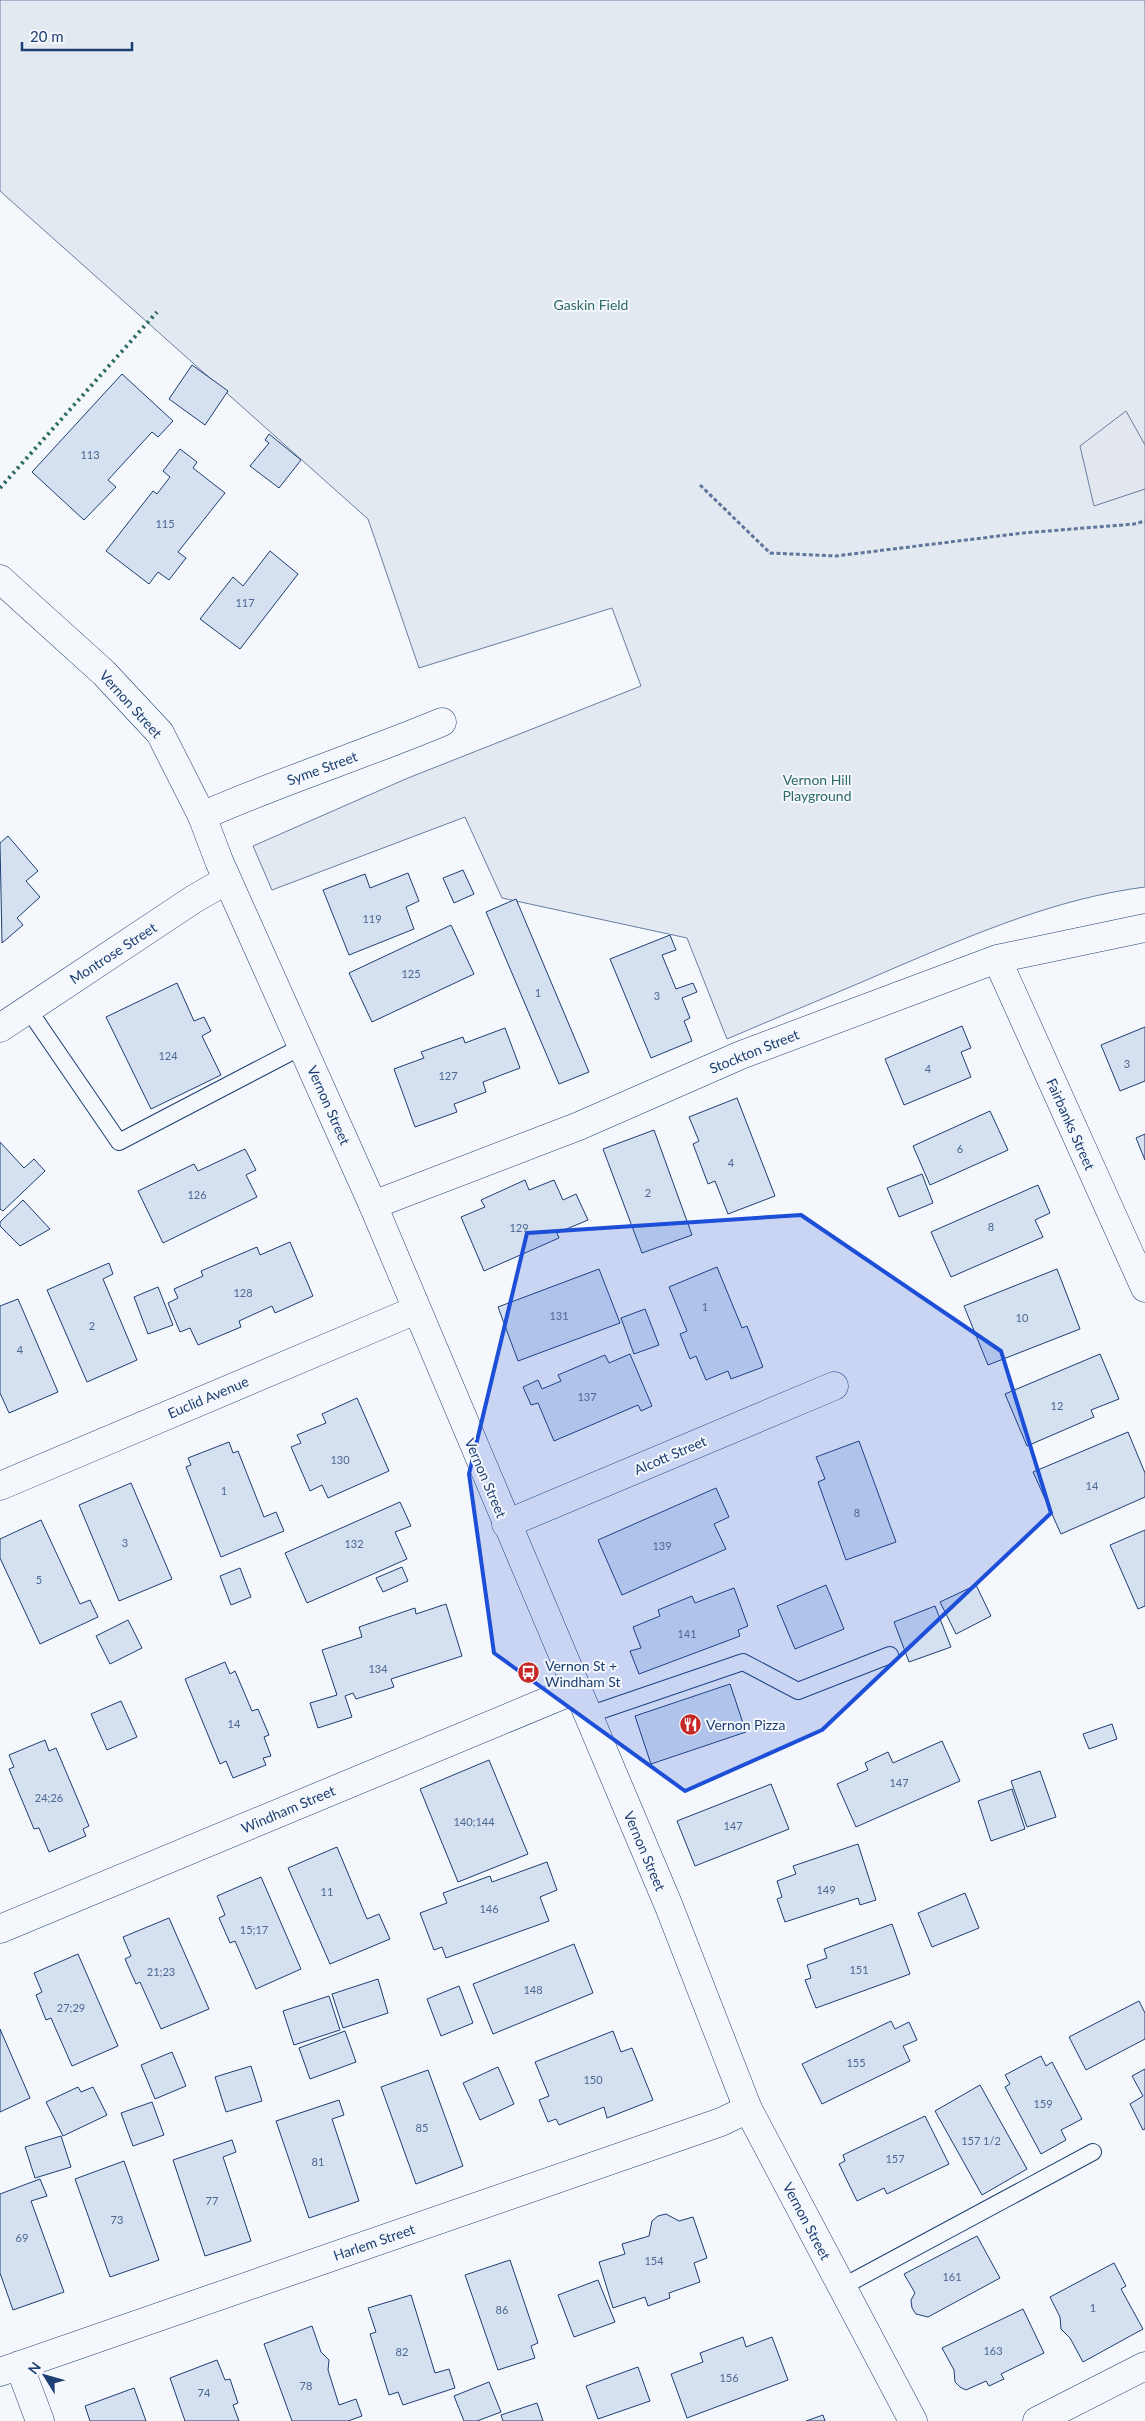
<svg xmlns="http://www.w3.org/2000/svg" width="1145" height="2421" font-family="Lato,sans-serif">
  <rect width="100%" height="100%" fill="#f4f7fb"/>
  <!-- green -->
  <path fill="#e3e9f0" stroke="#687fa3" d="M0,0H1145V887C1059,898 979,932 899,966C842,991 785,1014 727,1039L687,938L502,898L465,817L272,890L253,846L408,778L641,686L612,608L419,668L368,519L0,191Z"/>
  <!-- parking -->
  <path fill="#e3e8f0" stroke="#687fa3" d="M1126,411L1145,445V489L1094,506L1080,446Z"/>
  <!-- building -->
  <path fill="#d5e0f0" stroke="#1d3f73" d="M192,365L228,391L205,425L169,399Z
    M122,374L173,421L158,437L152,432L108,480L116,487L84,520L32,472Z
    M269,434L301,460L279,488L250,466L269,443L265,440Z
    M180,449L197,462L193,468L225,493L178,552L186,558L169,580L158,572L149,584L106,551L153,491L157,494L170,477L163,471Z
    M270,551L298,574L240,649L200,619L233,577L243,586Z
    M8,836L38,871L26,881L40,897L17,918L23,925L2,943L0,843Z
    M463,870L474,894L454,903L443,878Z
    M408,873L419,901L406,907L414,929L349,955L323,890L365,874L370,888Z
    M516,899L589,1072L559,1084L486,912Z
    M451,925L474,974L372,1022L349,973Z
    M670,935L676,950L662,955L676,989L693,983L697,992L682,998L690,1018L684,1021L692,1041L651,1058L610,959Z
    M177,983L194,1021L204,1017L211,1031L202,1036L221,1075L151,1109L106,1017Z
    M962,1026L971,1048L961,1052L971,1077L904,1105L885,1059Z
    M1145,1027V1081L1120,1091L1101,1045Z
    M505,1028L520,1068L483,1082L486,1092L454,1104L457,1112L415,1127L394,1069L424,1058L421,1052L463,1037L465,1043Z
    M737,1098L775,1196L728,1214L715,1181L708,1184L693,1144L699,1141L689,1117Z
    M990,1111L1008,1150L930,1185L913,1146Z
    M654,1130L692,1235L642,1253L603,1149Z
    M1145,1134V1160L1136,1138Z
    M0,1142L24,1168L34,1159L45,1171L3,1211L0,1209Z
    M245,1149L256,1170L246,1175L257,1197L163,1243L138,1191L194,1164L198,1171Z
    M922,1174L933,1203L899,1217L887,1188Z
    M525,1180L529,1190L554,1180L563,1200L576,1194L588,1220L557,1233L559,1238L484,1271L461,1217L485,1207L481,1200Z
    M1038,1185L1050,1213L1035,1220L1043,1237L951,1277L931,1232Z
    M23,1200L50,1229L20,1246L0,1226V1222Z
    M290,1242L313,1296L275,1313L272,1306L239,1321L241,1327L198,1345L190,1328L180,1332L168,1303L178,1298L174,1289L203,1276L201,1271L257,1247L260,1255Z
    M109,1263L113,1274L103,1279L137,1360L87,1382L47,1290Z
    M717,1267L742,1328L747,1326L763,1367L731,1379L728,1371L706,1380L696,1356L690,1359L680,1334L687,1331L669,1287Z
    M599,1269L620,1323L518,1361L498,1307Z
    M1057,1269L1080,1329L988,1365L964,1306Z
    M158,1287L173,1325L148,1334L134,1297Z
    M18,1299L58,1392L9,1413L0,1393V1306Z
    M645,1309L659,1345L634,1354L621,1318Z
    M630,1354L652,1406L641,1411L638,1405L554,1441L538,1403L531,1405L523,1387L538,1380L542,1389L561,1381L558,1375L605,1355L609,1363Z
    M1100,1354L1119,1399L1091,1410L1094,1417L1027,1446L1005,1394Z
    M357,1398L389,1471L328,1498L322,1485L310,1491L291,1447L301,1443L297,1435L326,1423L322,1414Z
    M1128,1432L1145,1473V1497L1061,1534L1033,1472Z
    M859,1441L896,1542L846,1560L818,1482L825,1479L816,1457Z
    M229,1442L233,1453L238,1451L264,1517L276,1512L284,1531L221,1557L186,1467L191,1465L188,1458Z
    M131,1483L172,1579L119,1601L79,1505Z
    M716,1488L729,1517L714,1524L726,1549L622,1595L598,1540Z
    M400,1502L411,1526L395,1532L407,1559L307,1603L285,1553Z
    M41,1520L80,1604L90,1600L98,1617L40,1644L0,1558V1539Z
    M1145,1530V1606L1138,1609L1110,1545Z
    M402,1567L408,1581L383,1592L376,1578Z
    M240,1568L251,1597L231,1605L220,1576Z
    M826,1585L844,1629L795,1649L777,1606Z
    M976,1585L991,1616L956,1634L940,1602Z
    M734,1588L748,1626L738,1630L740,1636L639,1674L630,1651L641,1648L633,1627L660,1616L658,1610L692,1596L695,1603Z
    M446,1604L462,1656L391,1679L394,1687L356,1699L353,1693L345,1696L352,1717L318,1728L310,1703L337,1695L322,1650L362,1637L359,1627L415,1608L416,1614Z
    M935,1606L951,1647L909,1662L894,1622Z
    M128,1620L142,1648L110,1664L96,1636Z
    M225,1662L230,1674L235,1671L252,1711L258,1709L269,1735L264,1737L271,1756L263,1758L266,1765L233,1778L226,1761L220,1764L185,1679Z
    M730,1684L746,1732L651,1764L635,1716Z
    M121,1701L137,1737L107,1750L91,1714Z
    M1112,1724L1117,1739L1089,1749L1083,1734Z
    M45,1740L49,1751L56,1748L89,1826L83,1829L86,1836L49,1852L39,1828L34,1829L9,1769L14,1767L9,1755Z
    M942,1741L960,1781L856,1827L837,1784L868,1770L865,1763L888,1752L893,1763Z
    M489,1760L528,1854L458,1882L420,1789Z
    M1040,1771L1056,1817L1027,1827L1011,1781Z
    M771,1784L789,1829L695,1866L677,1821Z
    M1012,1789L1025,1829L991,1841L978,1801Z
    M858,1844L876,1900L860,1905L858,1898L785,1922L777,1899L782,1897L777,1881L796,1874L793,1866Z
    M337,1847L367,1919L379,1914L390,1939L330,1964L288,1868Z
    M547,1862L557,1890L540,1897L549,1921L446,1958L442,1947L434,1950L420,1913L447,1903L443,1893L490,1876L492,1882Z
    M261,1877L301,1969L256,1989L235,1941L230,1943L219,1918L225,1915L217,1896Z
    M965,1893L979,1928L932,1947L918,1913Z
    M169,1918L209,2009L161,2029L140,1982L136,1984L125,1959L131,1956L123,1937Z
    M892,1924L910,1974L816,2008L805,1980L811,1978L807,1965L827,1958L824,1949Z
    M574,1944L593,1993L493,2034L473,1984Z
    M78,1954L118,2046L72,2066L51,2018L46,2020L36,1995L42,1992L34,1973Z
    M378,1979L388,2013L343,2028L332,1994Z
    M459,1986L473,2023L441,2036L427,1999Z
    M329,1996L340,2030L294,2045L283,2011Z
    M1139,2001L1145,2013V2039L1086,2070L1069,2037Z
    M891,2021L895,2029L909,2022L917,2040L903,2046L910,2061L822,2104L802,2064Z
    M0,2029L30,2098L0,2112Z
    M345,2031L356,2062L310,2079L299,2048Z
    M613,2031L621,2052L632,2048L653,2100L607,2118L604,2107L559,2125L556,2119L548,2122L539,2100L549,2096L535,2062Z
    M172,2052L186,2086L155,2099L141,2065Z
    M1041,2056L1046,2066L1052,2062L1082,2119L1061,2130L1066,2140L1041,2154L1005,2087L1010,2084L1005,2075Z
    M251,2066L262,2101L226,2112L215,2077Z
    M498,2067L514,2104L480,2120L463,2083Z
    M1145,2069V2129L1143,2130L1130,2104L1143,2096L1132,2076Z
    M428,2070L463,2166L416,2184L381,2087Z
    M980,2085L1027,2169L982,2195L935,2111Z
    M78,2087L81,2092L93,2087L107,2115L63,2136L46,2102Z
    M339,2100L344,2115L332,2119L359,2201L309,2218L276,2121Z
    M152,2102L164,2135L133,2146L121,2113Z
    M925,2116L949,2164L887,2194L884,2188L857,2201L839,2164L845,2161L843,2155Z
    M61,2136L71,2167L35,2178L25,2147Z
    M232,2140L236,2152L223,2157L251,2241L205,2256L173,2160Z
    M124,2161L159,2260L110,2277L75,2179Z
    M40,2179L47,2196L31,2201L64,2292L13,2310L0,2273V2194Z
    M666,2214L679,2221L693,2217L707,2258L694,2263L700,2282L669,2293L670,2298L648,2306L645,2297L613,2308L599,2262L625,2254L622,2244L649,2236L652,2221L658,2216Z
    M977,2236L1000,2278L928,2317L916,2314L912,2308L911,2300L915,2293L904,2274Z
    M510,2260L538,2343L531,2346L535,2358L498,2370L465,2275Z
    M1114,2263L1126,2286L1121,2289L1143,2329L1083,2362L1070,2338L1061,2329L1060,2317L1050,2297Z
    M598,2280L615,2322L574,2337L558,2295Z
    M411,2295L435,2373L449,2369L455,2388L403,2405L398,2392L389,2395L370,2334L376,2332L368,2308Z
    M1023,2309L1044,2353L1001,2374L1004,2379L989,2386L986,2381L966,2390L960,2387L955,2382L954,2370L942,2348Z
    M312,2326L321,2352L329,2360L328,2370L339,2405L356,2399L362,2416L348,2421H292L264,2344Z
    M743,2337L746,2347L772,2337L788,2380L687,2418L671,2374L703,2362L700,2353Z
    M217,2360L225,2380L230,2379L238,2403L233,2405L239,2421H185L170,2378Z
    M638,2367L650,2401L598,2419L586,2386Z
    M489,2382L501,2412L477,2421H464L454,2396Z
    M134,2388L146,2421H90L85,2406Z
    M537,2403L543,2421H503L501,2415Z
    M823,2415L825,2421H806Z"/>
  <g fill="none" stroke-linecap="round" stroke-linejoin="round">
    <defs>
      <path id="lane" d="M28,1009L119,1142L303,1046
        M588,1715L743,1662L798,1691L890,1655
        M842,2287L1093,2152"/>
      <path id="street" d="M202,816C281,781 363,755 442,722
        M997,959L1145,1288
        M0,1028L194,899L227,880
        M373,1205L579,1126L741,1055L997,959L1145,928
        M0,1486L416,1310
        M506,1524L834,1386
        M0,1929L577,1689
        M19,2365L40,2421
        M0,2372L721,2122L748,2109
        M1037,2421L1145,2366"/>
      <path id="secondary" d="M0,579L104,673L160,733L202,816L219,861L373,1205L668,1904L748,2109L913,2421"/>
    </defs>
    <!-- lane casing -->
    <use href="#lane" stroke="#1d3f73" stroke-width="18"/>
    <!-- street casing -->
    <use href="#street" stroke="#1d3f73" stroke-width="29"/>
    <!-- secondary casing -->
    <use href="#secondary" stroke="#1d3f73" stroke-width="29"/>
    <!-- path -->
    <path stroke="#5e769c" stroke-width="3" stroke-dasharray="4 2.5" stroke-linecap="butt" d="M700,485L770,553L836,556L1023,533L1134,524L1145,521"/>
    <!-- lane -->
    <use href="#lane" stroke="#f4f7fb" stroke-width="16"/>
    <!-- street -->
    <use href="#street" stroke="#f4f7fb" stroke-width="28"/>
    <!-- secondary -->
    <use href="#secondary" stroke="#f4f7fb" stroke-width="28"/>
    <!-- hedge -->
    <path stroke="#2c6c60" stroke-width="4" stroke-dasharray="2.5 4" stroke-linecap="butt" d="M0,488L157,312"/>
  </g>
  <!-- marked area -->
  <path fill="#1d4ed8" fill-opacity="0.2" stroke="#1d4ed8" stroke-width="4" stroke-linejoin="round" d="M801,1215L1001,1351L1051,1513L822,1730L685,1791L494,1653L469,1474L527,1233Z"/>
  <!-- icons -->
  <defs>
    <symbol id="bus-disc" viewBox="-11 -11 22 22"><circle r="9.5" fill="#c62828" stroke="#f4f7fb"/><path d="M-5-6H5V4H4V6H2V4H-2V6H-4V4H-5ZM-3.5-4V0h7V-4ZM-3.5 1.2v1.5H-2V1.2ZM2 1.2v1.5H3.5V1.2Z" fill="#fff"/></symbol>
    <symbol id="restaurant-disc" viewBox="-11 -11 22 22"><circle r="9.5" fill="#c62828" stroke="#f4f7fb"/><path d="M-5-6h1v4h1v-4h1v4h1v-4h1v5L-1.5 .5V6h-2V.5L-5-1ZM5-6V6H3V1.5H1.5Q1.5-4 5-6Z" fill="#fff"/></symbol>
  </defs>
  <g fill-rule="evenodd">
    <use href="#bus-disc" x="516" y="1660" width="25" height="25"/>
    <use href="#restaurant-disc" x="678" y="1712" width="25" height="25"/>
  </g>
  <g text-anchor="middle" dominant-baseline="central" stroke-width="4" stroke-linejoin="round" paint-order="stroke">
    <!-- number labels -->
    <g font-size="11" fill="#4b6792">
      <text x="90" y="454">113</text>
      <text x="165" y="523">115</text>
      <text x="245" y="602">117</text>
      <text x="372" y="918">119</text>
      <text x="411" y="973">125</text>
      <text x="538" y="992">1</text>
      <text x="657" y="995">3</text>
      <text x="168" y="1055">124</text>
      <text x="1127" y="1063">3</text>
      <text x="928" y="1068">4</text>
      <text x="448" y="1075">127</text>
      <text x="960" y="1148">6</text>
      <text x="731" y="1162">4</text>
      <text x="648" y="1192">2</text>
      <text x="197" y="1194">126</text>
      <text x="991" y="1226">8</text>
      <text x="519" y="1227">129</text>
      <text x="243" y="1292">128</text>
      <text x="705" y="1306">1</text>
      <text x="559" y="1315">131</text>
      <text x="1022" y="1317">10</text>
      <text x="92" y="1325">2</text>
      <text x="20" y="1349">4</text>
      <text x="587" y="1396">137</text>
      <text x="1057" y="1405">12</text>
      <text x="340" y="1459">130</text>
      <text x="1092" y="1485">14</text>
      <text x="224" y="1490">1</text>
      <text x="857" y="1512">8</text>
      <text x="125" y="1542">3</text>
      <text x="354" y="1543">132</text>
      <text x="662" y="1545">139</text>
      <text x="39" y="1579">5</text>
      <text x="687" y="1633">141</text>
      <text x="378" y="1668">134</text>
      <text x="234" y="1723">14</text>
      <text x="899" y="1782">147</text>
      <text x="49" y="1797">24;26</text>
      <text x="474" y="1821">140;144</text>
      <text x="733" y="1825">147</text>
      <text x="826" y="1889">149</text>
      <text x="327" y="1891">11</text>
      <text x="489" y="1908">146</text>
      <text x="254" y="1929">15;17</text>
      <text x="859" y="1969">151</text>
      <text x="161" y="1971">21;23</text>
      <text x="533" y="1989">148</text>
      <text x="71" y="2007">27;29</text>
      <text x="856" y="2062">155</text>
      <text x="593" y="2079">150</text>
      <text x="1043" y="2103">159</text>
      <text x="422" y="2127">85</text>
      <text x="981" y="2140">157 1/2</text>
      <text x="895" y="2158">157</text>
      <text x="318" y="2161">81</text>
      <text x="212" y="2200">77</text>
      <text x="117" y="2219">73</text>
      <text x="22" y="2237">69</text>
      <text x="654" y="2260">154</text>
      <text x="952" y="2276">161</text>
      <text x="1093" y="2307">1</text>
      <text x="502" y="2309">86</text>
      <text x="993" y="2350">163</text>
      <text x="402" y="2351">82</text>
      <text x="729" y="2377">156</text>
      <text x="306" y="2385">78</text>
      <text x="204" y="2392">74</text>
    </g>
    <!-- park labels -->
    <g font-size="14" fill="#2c6c60" stroke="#f4f7fb">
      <text x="591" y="304">Gaskin Field</text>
      <text x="817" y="779">Vernon Hill<tspan x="817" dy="16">Playground</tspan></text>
    </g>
    <!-- street labels -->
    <g font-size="14" fill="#1d3f73" stroke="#f4f7fb">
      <text transform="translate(131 704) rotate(48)">Vernon Street</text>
      <text transform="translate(322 768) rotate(-20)">Syme Street</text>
      <text transform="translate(113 953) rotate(-33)">Montrose Street</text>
      <text transform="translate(754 1051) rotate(-22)">Stockton Street</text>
      <text transform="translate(329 1105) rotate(66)">Vernon Street</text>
      <text transform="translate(1071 1124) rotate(66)">Fairbanks Street</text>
      <text transform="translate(208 1397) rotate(-23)">Euclid Avenue</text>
      <text transform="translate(670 1455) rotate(-23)">Alcott Street</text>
      <text transform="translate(486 1478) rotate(67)">Vernon Street</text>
      <text transform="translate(288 1809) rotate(-23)">Windham Street</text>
      <text transform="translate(645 1851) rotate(67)">Vernon Street</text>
      <text transform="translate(807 2221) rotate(62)">Vernon Street</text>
      <text transform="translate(374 2242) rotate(-19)">Harlem Street</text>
    </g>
    <!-- poi labels -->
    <g font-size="14" fill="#1d3f73" stroke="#f4f7fb" text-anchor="start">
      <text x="545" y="1665">Vernon St +<tspan x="545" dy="16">Windham St</tspan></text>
      <text x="706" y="1724">Vernon Pizza</text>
    </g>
  </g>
  <!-- north arrow -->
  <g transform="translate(45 2376) rotate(307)" stroke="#f4f7fb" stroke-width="4" paint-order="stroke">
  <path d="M0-4L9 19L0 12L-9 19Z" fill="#1d3f73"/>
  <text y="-8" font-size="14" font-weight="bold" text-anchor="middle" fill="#1d3f73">N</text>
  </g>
  <!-- scale -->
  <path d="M22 42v8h110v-8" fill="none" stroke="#1d3f73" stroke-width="2.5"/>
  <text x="30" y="42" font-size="15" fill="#1d3f73" stroke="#f4f7fb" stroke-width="4" paint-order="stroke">20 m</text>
</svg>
